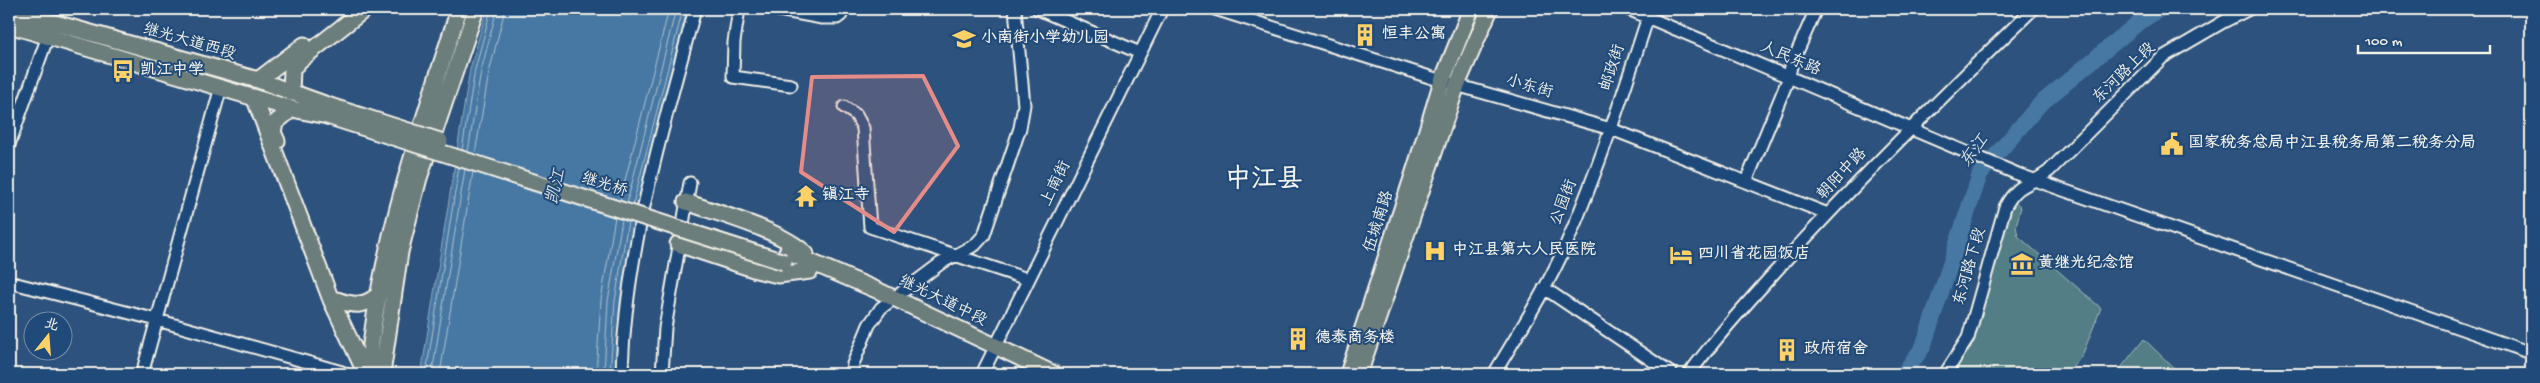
<svg xmlns="http://www.w3.org/2000/svg" width="2540" height="383" font-family="'Gochi Hand','LXGW WenKai TC',sans-serif">
  <rect width="100%" height="100%" fill="#2d527d"/>
  <filter id="ink" filterUnits="userSpaceOnUse"><feTurbulence type="fractalNoise" baseFrequency=".02" numOctaves="2"/><feDisplacementMap in="SourceGraphic" scale="10" xChannelSelector="R" yChannelSelector="G"/><feConvolveMatrix kernelMatrix="1 2 1 2 8 2 1 2 1" color-interpolation-filters="sRGB"/></filter>
  <g filter="url(#ink)">
    <!-- green -->
    <path fill="#537e86" stroke="#a4b8b7" d="M2013,200L2021,207L2016,226L2018,236L2101,308L2082,356L2066,374H1953L1966,354L2008,210Z
      M2144,339L2180,374H2116Z"/>
    <!-- water -->
    <path fill="#4778a4" stroke="#8ca8bf" d="M487,9H688L632,229L620,302L615,374H421L470,69Z"/>
    <g fill="none" stroke-linecap="round" stroke-linejoin="round">
      <!-- shore -->
      <path stroke="#afc1cd" stroke-width="1" d="M462,150L475,70L491,9
        M468,152L481,71L497,9
        M475,154L489,73L505,9
        M620,200L669,9
        M627,203L676,9
        M633,204L683,9
        M426,374L459,167
        M432,374L465,169
        M440,374L473,172
        M596,374L601,300L615,217
        M604,374L608,301L622,220
        M610,374L615,301L628,221"/>
      <!-- river -->
      <path stroke="#4778a4" stroke-width="16" d="M1903,374L1923,347L1980,174L2039,105L2138,23L2160,9"/>
      <defs>
        <path id="minor" d="M739,9L734,42L733,77L791,85
          M773,9L822,18H837L841,15L842,9
          M1038,9L1140,53
          M1215,9L1442,81L1611,129L1828,214
          M1628,9L2020,175L2531,353
          M844,107L856,115L863,128L870,227L1027,279
          M9,145L48,36L41,32
          M1746,182L1789,77L1791,66L1816,9
          M9,282L157,320L342,372
          M1544,288L1672,374
          M142,374L221,87
          M622,374C625,249 663,129 695,9
          M662,374L665,328L690,183
          M852,374L853,364L869,325L881,308L941,263L975,245L984,235L1020,128L1024,105L1015,9
          M982,374L1162,9
          M1494,374C1519,332 1546,290 1566,245C1598,171 1623,94 1648,17
          M1689,374C1723,328 1762,287 1800,244C1875,163 1953,86 2033,9
          M1945,374L1968,338L2005,207C2019,181 2029,187 2049,171L2163,57L2223,22L2249,9"/>
        <path id="major" d="M9,10L258,80L330,106
          M9,25L292,109L327,116
          M258,80L304,45
          M291,93L292,69L300,60L365,9
          M254,97L331,300L366,374
          M277,141L273,132L275,123L292,109
          M686,202C720,214 781,230 806,254
          M678,244L756,270L778,275L810,271
          M787,252L879,291L1054,374
          M337,300C354,306 366,307 380,293
          M368,374C378,248 421,128 459,9
          M382,374L400,252L419,178L476,9
          M1348,374L1416,166L1442,81L1471,9
          M1359,374L1457,85L1490,9"/>
      </defs>
      <!-- minor casing -->
      <use href="#minor" stroke="#f4f1e8" stroke-width="15"/>
      <!-- major casing -->
      <use href="#major" stroke="#f4f1e8" stroke-width="19"/>
      <!-- minor -->
      <use href="#minor" stroke="#1f4a7a" stroke-width="11"/>
      <!-- major -->
      <use href="#major" stroke="#6c7e7c" stroke-width="15"/>
      <defs>
        <path id="major-bridge" d="M330,106L440,141
          M327,116L784,262"/>
      </defs>
      <!-- major-bridge casing -->
      <use href="#major-bridge" stroke="#f4f1e8" stroke-width="19" stroke-linecap="butt"/>
      <!-- major-bridge -->
      <use href="#major-bridge" stroke="#6c7e7c" stroke-width="15"/>
    </g>
  </g>
  <!-- marked area -->
  <path fill="#e58c88" fill-opacity="0.2" stroke="#e58c88" stroke-width="4" stroke-linejoin="round" d="M923,76L958,146L894,232L801,172L812,77Z"/>
  <!-- icons -->
  <defs>
    <symbol id="building-bare" viewBox="-9 -9 18 18"><path d="M-4-6H4V6H1V3H-1V6H-4ZM-2.5-4.3h1.7v1.8h-1.7ZM.8-4.3h1.7v1.8H.8ZM-2.5-1h1.7V.8h-1.7ZM.8-1h1.7V.8H.8Z" fill="#ffd166" stroke="#1f4a7a" stroke-width="2.5" paint-order="stroke"/></symbol>
    <symbol id="school-bare" viewBox="-9 -9 18 18"><path d="M0-5L7-2L0 1L-7-2ZM-4 1L0 2.5L4 1V4Q0 6-4 4Z" fill="#ffd166" stroke="#1f4a7a" stroke-width="2.5" paint-order="stroke"/></symbol>
    <symbol id="bus-bare" viewBox="-9 -9 18 18"><path d="M-5-6H5V4H4V6H2V4H-2V6H-4V4H-5ZM-3.5-4V0h7V-4ZM-3.5 1.2v1.5H-2V1.2ZM2 1.2v1.5H3.5V1.2Z" fill="#ffd166" stroke="#1f4a7a" stroke-width="2.5" paint-order="stroke"/></symbol>
    <symbol id="civic-bare" viewBox="-9 -9 18 18"><path d="M-.6-6.5H3V-4.5H.6V-3L4-1V1h2V6H-6V1h2V-1L-.6-3ZM-1.2 2.5V6h2.4V2.5Z" fill="#ffd166" stroke="#1f4a7a" stroke-width="2.5" paint-order="stroke"/></symbol>
    <symbol id="temple-bare" viewBox="-9 -9 18 18"><path d="M0-6L5-2H3V0L6.5 2.5H4V6H1.5V3h-3V6H-4V2.5H-6.5L-3 0V-2H-5Z" fill="#ffd166" stroke="#1f4a7a" stroke-width="2.5" paint-order="stroke"/></symbol>
    <symbol id="hospital-bare" viewBox="-9 -9 18 18"><path d="M-5-5h3v3.5h4V-5h3V5h-3V1.5h-4V5h-3Z" fill="#ffd166" stroke="#1f4a7a" stroke-width="2.5" paint-order="stroke"/></symbol>
    <symbol id="hotel-bare" viewBox="-9 -9 18 18"><path d="M-6-4.5h1.5V1H6V5H4.5V3h-9V5H-6ZM-4 0a1.8 1.8 0 1 1 3.6 0ZM.5 0V-2.5h3Q6-2.5 6 0Z" fill="#ffd166" stroke="#1f4a7a" stroke-width="2.5" paint-order="stroke"/></symbol>
    <symbol id="museum-bare" viewBox="-9 -9 18 18"><path d="M0-6L6-3V-2H-6V-3ZM-5-1h2V3h-2ZM-1-1h2V3h-2ZM3-1h2V3H3ZM-6 4H6V6H-6Z" fill="#ffd166" stroke="#1f4a7a" stroke-width="2.5" paint-order="stroke"/></symbol>
  </defs>
  <g fill-rule="evenodd">
    <use href="#building-bare" x="1349" y="19" width="32" height="32"/>
    <use href="#school-bare" x="948" y="23" width="32" height="32"/>
    <use href="#bus-bare" x="107" y="55" width="32" height="32"/>
    <use href="#civic-bare" x="2156" y="128" width="32" height="32"/>
    <use href="#temple-bare" x="790" y="180" width="32" height="32"/>
    <use href="#hospital-bare" x="1419" y="235" width="32" height="32"/>
    <use href="#hotel-bare" x="1665" y="239" width="32" height="32"/>
    <use href="#museum-bare" x="2006" y="248" width="32" height="32"/>
    <use href="#building-bare" x="1282" y="323" width="32" height="32"/>
    <use href="#building-bare" x="1771" y="334" width="32" height="32"/>
  </g>
  <g text-anchor="middle" dominant-baseline="central" stroke-width="4" stroke-linejoin="round" paint-order="stroke">
    <!-- poi labels -->
    <g font-size="16" font-weight="bold" fill="#f4f1e8" stroke="#1f4a7a" text-anchor="start">
      <text x="1382" y="35">恒丰公寓</text>
      <text x="981" y="39">小南街小学幼儿园</text>
      <text x="140" y="71">凯江中学</text>
      <text x="2188" y="144">国家税务总局中江县税务局第二税务分局</text>
      <text x="822" y="196">镇江寺</text>
      <text x="1452" y="251">中江县第六人民医院</text>
      <text x="1698" y="255">四川省花园饭店</text>
      <text x="2038" y="264">黄继光纪念馆</text>
      <text x="1315" y="339">德泰商务楼</text>
      <text x="1804" y="350">政府宿舍</text>
    </g>
    <!-- street labels -->
    <g font-size="16" fill="#f4f1e8" stroke="#1f4a7a">
      <text transform="translate(189 43) rotate(16)">继光大道西段</text>
      <text transform="translate(1790 60) rotate(23)">人民东路</text>
      <text transform="translate(1614 68) rotate(-72)">邮政街</text>
      <text transform="translate(2125 74) rotate(-44)">东河路上段</text>
      <text transform="translate(1529 88) rotate(16)">小东街</text>
      <text transform="translate(1843 175) rotate(-47)">朝阳中路</text>
      <text transform="translate(1057 184) rotate(-64)">上南街</text>
      <text transform="translate(604 186) rotate(18)">继光桥</text>
      <text transform="translate(1565 203) rotate(-69)">公园街</text>
      <text transform="translate(1380 222) rotate(-72)">伍城南路</text>
      <text transform="translate(1971 267) rotate(-74)">东河路下段</text>
      <text transform="translate(942 302) rotate(26)">继光大道中段</text>
    </g>
    <!-- water labels -->
    <g font-size="18" font-style="italic" fill="#dadfde" stroke="#1f4a7a">
      <text transform="translate(1975 152) rotate(-54)">东江</text>
      <text transform="translate(557 187) rotate(-77)">凯江</text>
    </g>
    <!-- town labels -->
    <g font-size="26" font-weight="bold" fill="#f4f1e8" stroke="#1f4a7a">
      <text x="1264" y="181">中江县</text>
    </g>
  </g>
  <!-- margin -->
  <rect width="2540" height="383" fill="none" stroke="#1f4a7a" stroke-width="30"/>
  <rect x="15" y="15" width="2510" height="353" fill="none" stroke="#f4f1e8" stroke-width="2" filter="url(#ink)"/>
  <!-- north arrow -->
  <g transform="translate(48 336) rotate(17)"><circle r="24" fill="#1f4a7a" stroke="#748da6"/>
  <path d="M0-4L9 19L0 12L-9 19Z" fill="#ffd166"/>
  <text y="-8" font-size="14" font-weight="bold" text-anchor="middle" fill="#f4f1e8">北</text>
  </g>
  <!-- scale -->
  <path d="M2358 45v8h132v-8" fill="none" stroke="#f4f1e8" stroke-width="2.5"/>
  <text x="2365" y="45" font-size="15" fill="#f4f1e8" stroke="#1f4a7a" stroke-width="4" paint-order="stroke">100 m</text>
</svg>
